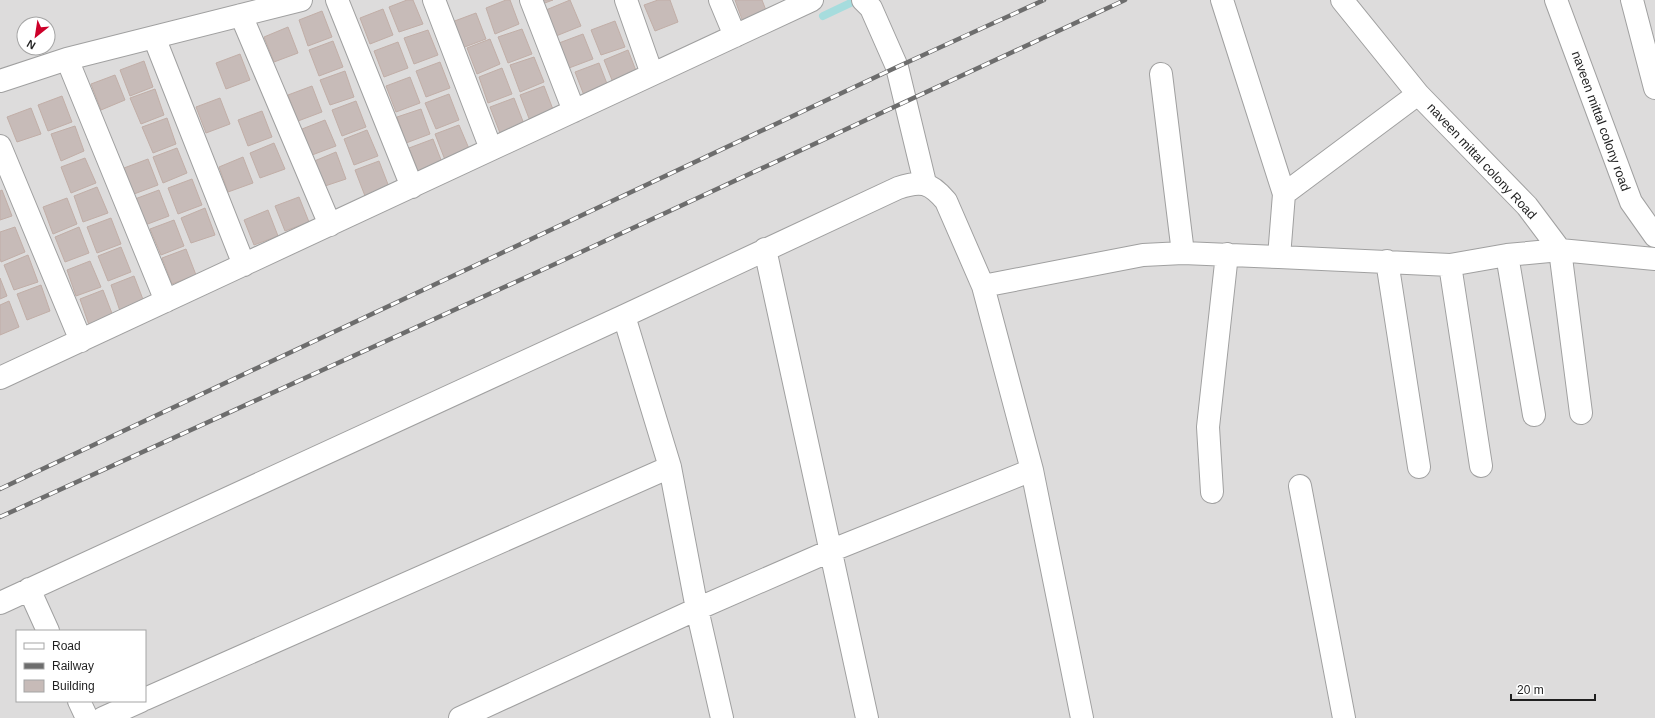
<svg xmlns="http://www.w3.org/2000/svg" width="1655" height="718" font-family="Helvetica,sans-serif">
  <rect width="100%" height="100%" fill="#f0eae5"/>
  <!-- residential -->
  <path fill="#dddcdc" fill-rule="evenodd" d="M0,0H1655V718H0ZM24,24H48V48H24ZM17,631H145V701H17Z"/>
  <g fill="none" stroke-linecap="round" stroke-linejoin="round">
    <!-- stream -->
    <path stroke="#a6dcdd" stroke-width="8" d="M823,16L857,0"/>
  </g>
  <!-- building -->
  <path fill="#c7bbb8" stroke="#c1aea7" d="M407,0H413L423,24L399,32L389,7Z
    M506,0H510L519,24L495,34L486,8Z
    M540,0H553L542,4Z
    M570,0L581,26L556,36L546,10Z
    M658,0H670L678,22L655,31L644,5Z
    M735,0H762L767,13L743,22Z
    M383,9L393,35L370,44L360,18Z
    M322,11L332,37L308,46L299,20Z
    M476,13L486,39L462,48L452,22Z
    M615,21L625,47L601,55L591,30Z
    M288,27L298,53L274,62L264,37Z
    M522,29L532,54L508,63L498,37Z
    M428,30L438,55L414,64L404,38Z
    M583,34L593,59L569,68L559,43Z
    M490,39L500,64L477,74L467,48Z
    M333,41L343,67L319,76L309,50Z
    M398,42L408,68L384,77L374,51Z
    M628,50L638,76L614,85L604,60Z
    M240,54L250,80L226,89L216,63Z
    M534,57L544,82L520,92L510,65Z
    M144,61L153,87L130,96L120,70Z
    M440,62L450,88L426,97L416,71Z
    M599,63L609,89L585,98L575,72Z
    M502,68L512,94L488,103L479,77Z
    M345,71L354,97L330,105L320,80Z
    M115,75L125,100L101,110L91,84Z
    M410,77L420,103L396,112L386,86Z
    M312,86L322,112L298,121L288,95Z
    M544,86L554,112L530,121L520,95Z
    M155,89L164,115L141,124L130,98Z
    M449,94L459,120L436,129L425,103Z
    M62,96L72,122L48,131L38,105Z
    M220,98L230,124L206,133L196,107Z
    M514,98L524,124L500,133L490,107Z
    M356,101L366,127L342,136L332,110Z
    M31,108L41,134L17,142L7,117Z
    M421,109L430,134L406,143L397,117Z
    M262,111L272,137L248,146L238,120Z
    M167,118L176,144L153,153L142,127Z
    M325,120L336,146L312,155L302,129Z
    M459,125L470,151L445,160L435,134Z
    M75,126L84,151L61,161L51,134Z
    M367,130L378,156L354,165L344,139Z
    M433,139L443,165L419,174L409,148Z
    M274,143L285,169L260,178L250,153Z
    M177,148L187,173L163,183L153,157Z
    M336,152L346,179L322,187L312,162Z
    M243,157L253,183L228,192L219,167Z
    M85,158L96,183L71,193L61,167Z
    M148,159L158,185L134,194L124,168Z
    M379,161L389,187L365,196L355,170Z
    M192,179L202,205L178,214L168,188Z
    M97,187L108,213L83,222L74,196Z
    M2,190L12,216L0,220V191Z
    M159,190L169,216L145,225L135,199Z
    M299,197L309,222L285,231L275,206Z
    M67,198L77,224L53,234L43,207Z
    M205,208L215,235L191,243L181,218Z
    M268,210L278,236L254,245L244,220Z
    M111,218L121,244L97,253L87,227Z
    M174,220L184,246L161,255L150,229Z
    M15,227L25,252L1,262L0,258V232Z
    M79,227L89,253L65,262L55,237Z
    M121,247L131,272L108,281L98,256Z
    M186,249L196,275L172,284L162,258Z
    M28,255L38,282L14,290L4,265Z
    M90,261L101,287L76,296L67,270Z
    M134,276L144,302L120,311L111,285Z
    M0,278L7,296L0,299Z
    M41,285L50,311L27,320L17,294Z
    M103,290L113,316L89,325L80,299Z
    M9,301L19,327L0,335V305Z"/>
  <g fill="none" stroke-linecap="round" stroke-linejoin="round">
    <defs>
      <path id="minor" d="M337,0L412,187
        M434,0L491,149
        M531,0L574,111
        M626,0L652,74
        M720,0L735,36
        M863,0L871,8L897,67L925,183
        M1222,0L1284,194L1279,257L1450,265L1507,255L1560,250L1581,413
        M1342,0L1418,94L1527,206L1560,250L1655,259
        M1556,0L1631,202L1655,236
        M1632,0L1655,88
        M241,15L330,225
        M154,37L244,265
        M67,59L166,301
        M1161,74L1183,253
        M0,81L67,59L301,0
        M0,146L81,341
        M1284,194L1418,94
        M765,249L867,718
        M1507,255L1534,415
        M1387,261L1419,467
        M1450,265L1481,466
        M983,286L1143,255L1183,253L1279,257
        M624,316L670,467L697,609L722,718
        M0,378L812,0
        M1300,486L1344,718
        M1212,492L1208,427L1227,254
        M29,589L48,631
        M0,603L624,316L898,188C921,180 930,182 946,201L983,286L1032,470
        M145,699L670,467
        M79,701L87,718
        M103,718L141,701
        M460,718L697,609L830,551L1032,470L1082,718"/>
    </defs>
    <!-- minor casing -->
    <use href="#minor" stroke="#a0a0a0" stroke-width="24"/>
    <!-- minor -->
    <use href="#minor" stroke="#fff" stroke-width="22"/>
    <defs>
      <path id="rail" d="M0,489L897,67L1044,0
        M0,517L566,259L1125,0"/>
    </defs>
    <!-- rail casing -->
    <use href="#rail" stroke="#6d6d6d" stroke-width="4.5"/>
    <!-- rail -->
    <use href="#rail" stroke="#fff" stroke-width="3" stroke-dasharray="9" stroke-linecap="butt"/>
  </g>
  <g text-anchor="middle" dominant-baseline="central" stroke-width="3" stroke-linejoin="round" paint-order="stroke">
    <!-- street labels -->
    <g font-size="13" fill="#1f1f1f" stroke="#fff">
      <text transform="translate(1601 121) rotate(70)">naveen mittal colony road</text>
      <text transform="translate(1482 161) rotate(47)">naveen mittal colony Road</text>
    </g>
  </g>
  <!-- legend -->
  <rect x="16" y="630" width="130" height="72" fill="#ffffff" stroke="#a5a5a5"/>
  <rect x="24" y="643" width="20" height="6" fill="#ffffff" stroke="#a5a5a5"/>
  <text x="52" y="650" font-size="12" fill="#1f1f1f">Road</text>
  <rect x="24" y="663" width="20" height="6" fill="#6d6d6d" stroke="#a5a5a5"/>
  <text x="52" y="670" font-size="12" fill="#1f1f1f">Railway</text>
  <rect x="24" y="680" width="20" height="12" fill="#c7bbb8" stroke="#a5a5a5"/>
  <text x="52" y="690" font-size="12" fill="#1f1f1f">Building</text>
  <!-- north arrow -->
  <g transform="translate(36 36) rotate(210)"><circle r="19" fill="#ffffff" stroke="#a5a5a5"/>
  <path d="M0-3L7 15L0 10L-7 15Z" fill="#cd0029"/>
  <text y="-6" font-size="11" font-weight="bold" text-anchor="middle" fill="#1f1f1f">N</text>
  </g>
  <!-- scale -->
  <path d="M1511 694v6h84v-6" fill="none" stroke="#1f1f1f" stroke-width="2"/>
  <text x="1517" y="694" font-size="12" fill="#1f1f1f" stroke="#ffffff" stroke-width="3" paint-order="stroke">20 m</text>
</svg>
